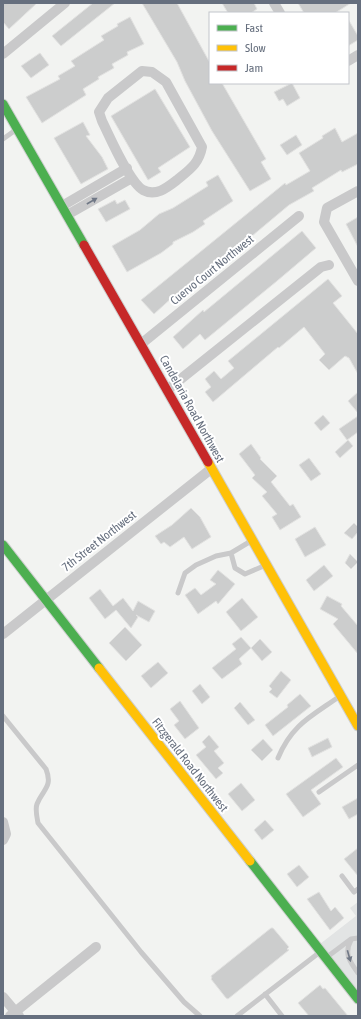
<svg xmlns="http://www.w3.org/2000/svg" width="361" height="1019" font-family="'Asap Condensed',sans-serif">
  <rect width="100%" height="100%" fill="#f2f3f1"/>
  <!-- built -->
  <path fill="#e2e4e4" d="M358,902V991L320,944L356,916L350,908Z"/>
  <!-- building -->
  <path fill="#cccdcd" stroke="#e2e2e1" d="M3,3H37L9,29L3,22Z
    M93,3H115L61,46L52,36Z
    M142,3H177L210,63V83H222L266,159L261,162L271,179L250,191L212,131L185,81L177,62Z
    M222,3H254L257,9L251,13H228Z
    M298,3H351L335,13H304Z
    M130,17L144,44L127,52L128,55L112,64L114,68L98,77L99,79L83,89L86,95L42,123L26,97L60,79L58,76L75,66L71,61L104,40L101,36L118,26L117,24Z
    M348,19L358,36V40L348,46Z
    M40,53L49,65L31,78L21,66Z
    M292,83L300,98L287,106L283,99L279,101L274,92Z
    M155,89L190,147L158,168L161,172L148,180L111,116Z
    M83,122L90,135L86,136L102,157L108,169L81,184L54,138Z
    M335,128L342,142L358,133V164L342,172L341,170L312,188L314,191L289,205L221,262L220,260L177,298L175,295L154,314L141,300L285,183L286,185L310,171L299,153L323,138L322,136Z
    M296,135L302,145L287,155L280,145Z
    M218,175L233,201L203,221L205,224L193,232L173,242V244L161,253L127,272L112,246L140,230L159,214L173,208L208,186L206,182Z
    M115,200L117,204L125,200L130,209L106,222L98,209Z
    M358,217V247L346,224Z
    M302,231L316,248L277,281L205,340L200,334L183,349L173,337L203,310L204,312Z
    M328,279L342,296L333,303L358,334V374L349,358L345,356L329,370L319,360L325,354L304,327L279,348L278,347L213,402L205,392L211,387L205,379L214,371L221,379L234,368L228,361Z
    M358,392V413L348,401Z
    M323,415L330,423L321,431L314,423Z
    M358,416V432L347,440L339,429Z
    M348,440L353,446L340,458L335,452Z
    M251,444L261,458L260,459L277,476L271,482L290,506L293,504L301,517L280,530L272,517L277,514L262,496L267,492L252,478L255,475L239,454Z
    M309,458L321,474L311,481L299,465Z
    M191,508L200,517L211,537L192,549L184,537L170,547L164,542L161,544L155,536L172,525Z
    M354,523L358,527V532L352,539L344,533Z
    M315,527L326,545L305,557L295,539Z
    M350,554L358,562L351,569L345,563Z
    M324,565L333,576L314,591L306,580Z
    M218,570L235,584L218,604L216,601L198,614L185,595L195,588L201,595L216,584L210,580Z
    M100,589L113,606L123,598L133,611L138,601L155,611L149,622L136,615L138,617L131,628L116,610L105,619L89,598Z
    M327,596L342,604L341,606L358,626V654L333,624L338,619L320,609Z
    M242,598L258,617L241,631L226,612Z
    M125,627L142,645L126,661L109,643Z
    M241,637L251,648L260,639L272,652L262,661L251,648L239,659L242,664L222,679L212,668L236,649L232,644Z
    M158,662L168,673L151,688L141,676Z
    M281,671L291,680L277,698L269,692L272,689L269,686Z
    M200,684L210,697L202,704L192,691Z
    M300,694L311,706L273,736L265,725L288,707L287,705Z
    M180,701L199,728L185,739L174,725L179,721L170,709Z
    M240,702L255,720L248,725L234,708Z
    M209,735L219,747L214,751L224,763L218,768L223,773L216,779L196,755L206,747L202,742Z
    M328,738L332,747L312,757L308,748Z
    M263,739L273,750L262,761L251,750Z
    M336,758L343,767L311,790L321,804L303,817L286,794Z
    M241,783L255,800L242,811L228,794Z
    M358,798V814L349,819L342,807Z
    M265,820L274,830L262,840L254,830Z
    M358,848V876L344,859Z
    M299,865L309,877L297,887L287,874Z
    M319,892L331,911L335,907L344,918L330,930L307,899Z
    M271,928H273L289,947L287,949L289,950L228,999L226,998L211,979L212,978L211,976Z
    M320,985L323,989L325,988L348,1016H309L298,1003Z"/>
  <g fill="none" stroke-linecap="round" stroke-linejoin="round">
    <defs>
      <path id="fast" d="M3,104L84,245
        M3,545L99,668
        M250,861L358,999"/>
      <path id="slow" d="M208,462L358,726
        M99,668L250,861"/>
      <path id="jam" d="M84,245L208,462"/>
    </defs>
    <!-- fast casing -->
    <use href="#fast" stroke="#cecfcf" stroke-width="11"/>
    <!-- slow casing -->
    <use href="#slow" stroke="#cecfcf" stroke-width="11"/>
    <!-- jam casing -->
    <use href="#jam" stroke="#cecfcf" stroke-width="11"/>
    <!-- lane -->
    <path stroke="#c9c9ca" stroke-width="5" d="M3,139L17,129
      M231,553L235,568L245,574L266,565
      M178,593L185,573L196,565L216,556L231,553L251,541
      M3,716L46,769C53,787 43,789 37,804C35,809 37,818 38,823L141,952L184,1002L200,1016
      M278,758C292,724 312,716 340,696
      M319,792L358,765
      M342,876L354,892L358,889
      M351,940C344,953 349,961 358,973
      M327,957L351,939L358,938
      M265,994L282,1016
      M237,1016L320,952"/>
    <!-- street -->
    <path stroke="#c9c9ca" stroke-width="10" d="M274,3L280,13
      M3,54L65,3
      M348,61L358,55
      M142,71L152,72L166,82L202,147C199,164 189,170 177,180C168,187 156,197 143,190C129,182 110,137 102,121L99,112L108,98Z
      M358,191L327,208L324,222L358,281
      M62,206L127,168
      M67,215L132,178
      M141,344L299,216
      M167,390L321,267L329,265
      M3,634L211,469
      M3,822L6,834L3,840
      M3,997L19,1016
      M10,1016L96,947"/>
    <!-- fast -->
    <use href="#fast" stroke="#4caf50" stroke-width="9"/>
    <!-- slow -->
    <use href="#slow" stroke="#ffc107" stroke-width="9"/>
    <!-- jam -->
    <use href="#jam" stroke="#c62828" stroke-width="9"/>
  </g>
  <!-- one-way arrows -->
  <defs><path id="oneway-solid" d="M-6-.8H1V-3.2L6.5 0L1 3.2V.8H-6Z"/></defs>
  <g fill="#707886">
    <use href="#oneway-solid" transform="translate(92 201) rotate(-30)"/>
    <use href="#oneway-solid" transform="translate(349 956) rotate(74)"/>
  </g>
  <g text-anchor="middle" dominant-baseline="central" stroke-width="4" stroke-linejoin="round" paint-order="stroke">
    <!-- street labels -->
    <g font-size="12" fill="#666f7e" stroke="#fff">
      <text transform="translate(212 270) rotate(-39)">Cuervo Court Northwest</text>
      <text transform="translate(192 409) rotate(61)">Candelaria Road Northwest</text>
      <text transform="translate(99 541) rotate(-38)">7th Street Northwest</text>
      <text transform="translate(190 765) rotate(52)">Fitzgerald Road Northwest</text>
    </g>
  </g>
  <!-- border -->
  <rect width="361" height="1019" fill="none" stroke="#666f7e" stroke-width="8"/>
  <!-- legend -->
  <rect x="209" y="12" width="140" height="72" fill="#ffffff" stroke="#c2c5cb"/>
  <rect x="217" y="25" width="20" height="6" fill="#4caf50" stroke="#c2c5cb"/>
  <text x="245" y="32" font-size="12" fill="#666f7e">Fast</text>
  <rect x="217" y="45" width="20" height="6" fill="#ffc107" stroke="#c2c5cb"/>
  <text x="245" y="52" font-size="12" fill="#666f7e">Slow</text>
  <rect x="217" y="65" width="20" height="6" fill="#c62828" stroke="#c2c5cb"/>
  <text x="245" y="72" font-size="12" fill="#666f7e">Jam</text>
</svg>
